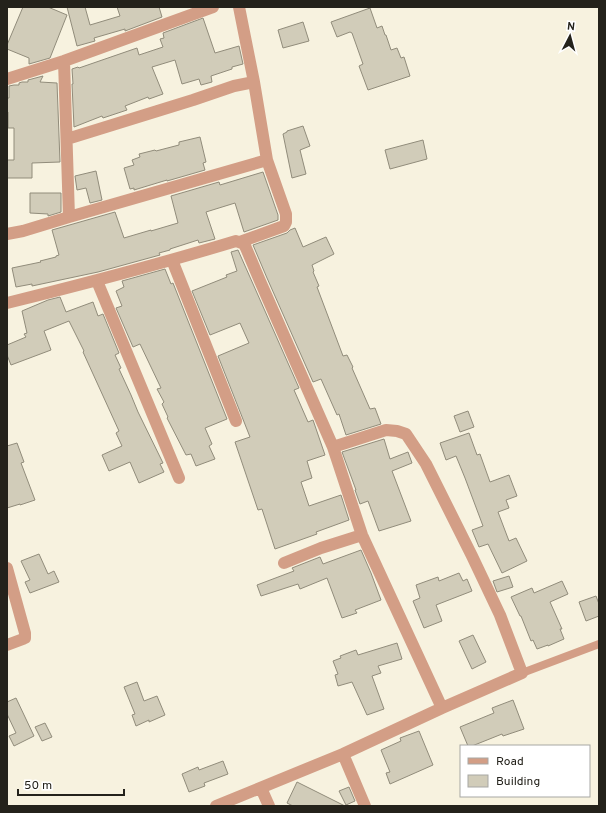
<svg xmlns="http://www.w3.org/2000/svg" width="606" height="813" font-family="Overpass,sans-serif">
  <rect width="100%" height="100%" fill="#f7f2df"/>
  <!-- building -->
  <path fill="#d1ccb9" stroke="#918c7b" d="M23,7H48L67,15L50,58L29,64V58L7,49V45Z
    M67,7H85L90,25L120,16L117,7H159L162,17L125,31V29L94,38L95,41L77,46Z
    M370,8L377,28L382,26L385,35H386L391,50L397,48L401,58L404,57L410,76L368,90L359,66L363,64L352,33L350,32L337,37L331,22Z
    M203,18L215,53L239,46L243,64L232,67V69L211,76L212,82L201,85L199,79L182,84L175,60L152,67L163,94L149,99L148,97L125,106L127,110L103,118L102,116L74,127L72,84H73L72,69L78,67L79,68L137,48L139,55L163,47L160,39L164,38L163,33Z
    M303,22L309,41L283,48L278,30Z
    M43,76L40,82L57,83L60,162L32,163V178H7V160H14V128H8V112H7V98H9V86L14,85H19V83L22,82H28V80Z
    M303,126L310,146L300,150L306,174L292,178L283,134L287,132V131Z
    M200,137L206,162L203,163L205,170L167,181V180L134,190V188L130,189L124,168L134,165L132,160L140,157L139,154L155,150L156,151L179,145V142Z
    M423,140L427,159L390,169L385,150Z
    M96,171L102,200L90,203L86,188L77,190L75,176Z
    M263,172L278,215V220L244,232L235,203L206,212L215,239L199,243L198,240L170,249V250L159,253L160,255L98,272L32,286V284L16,287L12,268L41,262L40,261L56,257V256L59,255L52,230L115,212L124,238L151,230V231L178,223L171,196L219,182L220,185Z
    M30,193H61V212L48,216V214L30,213Z
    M295,228L303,247L326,237L334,254L312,265L314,271L313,272L319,286L317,287L343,356L347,355L353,367L352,368L370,409L375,408L381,424L346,435L339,414L337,415L321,379L313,382L267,278L253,245L287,233L290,230Z
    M238,250L299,388L294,390L308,422L313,420L325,455L307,461L312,478L301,482L309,506L341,495L349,520L316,532L317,534L275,549L262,509L258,510L235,442L250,437L218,356L249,343L240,323L210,335L192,291L227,277L226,275L237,271L231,252Z
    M165,269L171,284L173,283L227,419L205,428L212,444L209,446L215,459L196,466L191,454L186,455L167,418L168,417L162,404L164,402L157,389L161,388L140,344L133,347L116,308L122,306L116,291L124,287L122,281Z
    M60,297L66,312L93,302L98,316L103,314L119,353L115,355L121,368L119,369L131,395L138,412L163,463L160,464L164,472L139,483L130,462L109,471L102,455L122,446L116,433L119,431L83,352L84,351L69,321L44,331L51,350L11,365L7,355V345L26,337L24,334L27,333L22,311L48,300Z
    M468,411L474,427L460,432L454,416Z
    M469,433L477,455L480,454L490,482L509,475L517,496L506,500L509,508L498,512L509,541L516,538L527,561L502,573L488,544L479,547L472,530L483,526L465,478L456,456L446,460L440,443Z
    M384,439L390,459L408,452L412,463L392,471L411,521L379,531L368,501L360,504L355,490H356L342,452Z
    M17,443L24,462L21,463L35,500L20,505V504L7,508V446Z
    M361,550L371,573L381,600L355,610L357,613L342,618L327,578L300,589L298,584L261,596L257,585L294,571L292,568L320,557L323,564Z
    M39,554L48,574L54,571L59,582L30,593L25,582L30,580L21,561Z
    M459,573L463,581L467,579L472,591L436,605L442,621L424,628L413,601L420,598L416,585L438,577L439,581Z
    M509,576L513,587L497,592L493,581Z
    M562,581L568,594L550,602L562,629H560L564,639L548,646V645L537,649L533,640L531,641L521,616H520L511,597L532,588L534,593Z
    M596,596L599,604V616L586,621L579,602Z
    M473,635L486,662L472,669L459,641Z
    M397,643L402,659L378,666L381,673L372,676L384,709L367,715L352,682L338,686L335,675L338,674L333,661L341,658L340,656L356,650L358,655Z
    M137,682L144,701L157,696L165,715L149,722V720L136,726L132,715L135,714L124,687Z
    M16,698L34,736L14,746L9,736L16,733L7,714V702Z
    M513,700L524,729L503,736L502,734L472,746H468L460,727L494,713L492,708Z
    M45,723L52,737L42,741L35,727Z
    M419,731L433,765L390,784L386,773L390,772L381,750L401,741L400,738Z
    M223,761L228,774L204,783L205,786L189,792L182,774L198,767L199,770Z
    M297,782L345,806H293L287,803Z
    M349,787L355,801L346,805L339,791Z"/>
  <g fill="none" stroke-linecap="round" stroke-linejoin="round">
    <!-- lane -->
    <path stroke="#d39e86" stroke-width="8" d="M522,673L599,644"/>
    <!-- street -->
    <path stroke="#d39e86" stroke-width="12" d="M64,61L69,217L267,160
      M7,79L64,61L213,7
      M67,139L193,100L234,86L254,82L239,7
      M7,234L23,231L69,217
      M240,242L284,226L286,222V214L267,160L254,82
      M172,260L236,421
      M97,281L179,478
      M7,303C84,284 160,264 236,241L244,244L246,248L260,281L333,447L362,535L442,708
      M284,563L321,548L362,535
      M7,568L25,633V638L23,639L7,645
      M343,754L365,806
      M261,788L269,806
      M216,806L343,754L442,708L522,673L500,615L472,556L426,464L406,434L397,431L386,430L333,447"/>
  </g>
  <!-- border -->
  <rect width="606" height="813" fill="none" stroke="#24221b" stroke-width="16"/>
  <!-- legend -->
  <rect x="460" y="745" width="130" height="52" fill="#ffffff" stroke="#a7a7a4"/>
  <rect x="468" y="758" width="20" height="6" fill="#d39e86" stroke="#a7a7a4"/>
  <text x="496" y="765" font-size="12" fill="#24221b">Road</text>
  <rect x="468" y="775" width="20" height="12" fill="#d1ccb9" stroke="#a7a7a4"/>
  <text x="496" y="785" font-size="12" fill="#24221b">Building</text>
  <!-- north arrow -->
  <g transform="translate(570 36) rotate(6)" stroke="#ffffff" stroke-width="3" paint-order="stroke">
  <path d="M0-3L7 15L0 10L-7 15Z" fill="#24221b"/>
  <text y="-6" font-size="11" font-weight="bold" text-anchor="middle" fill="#24221b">N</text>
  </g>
  <!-- scale -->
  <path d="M18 789v6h106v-6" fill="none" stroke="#24221b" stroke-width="2"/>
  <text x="24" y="789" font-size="12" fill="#24221b" stroke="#ffffff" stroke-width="3" paint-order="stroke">50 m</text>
</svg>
